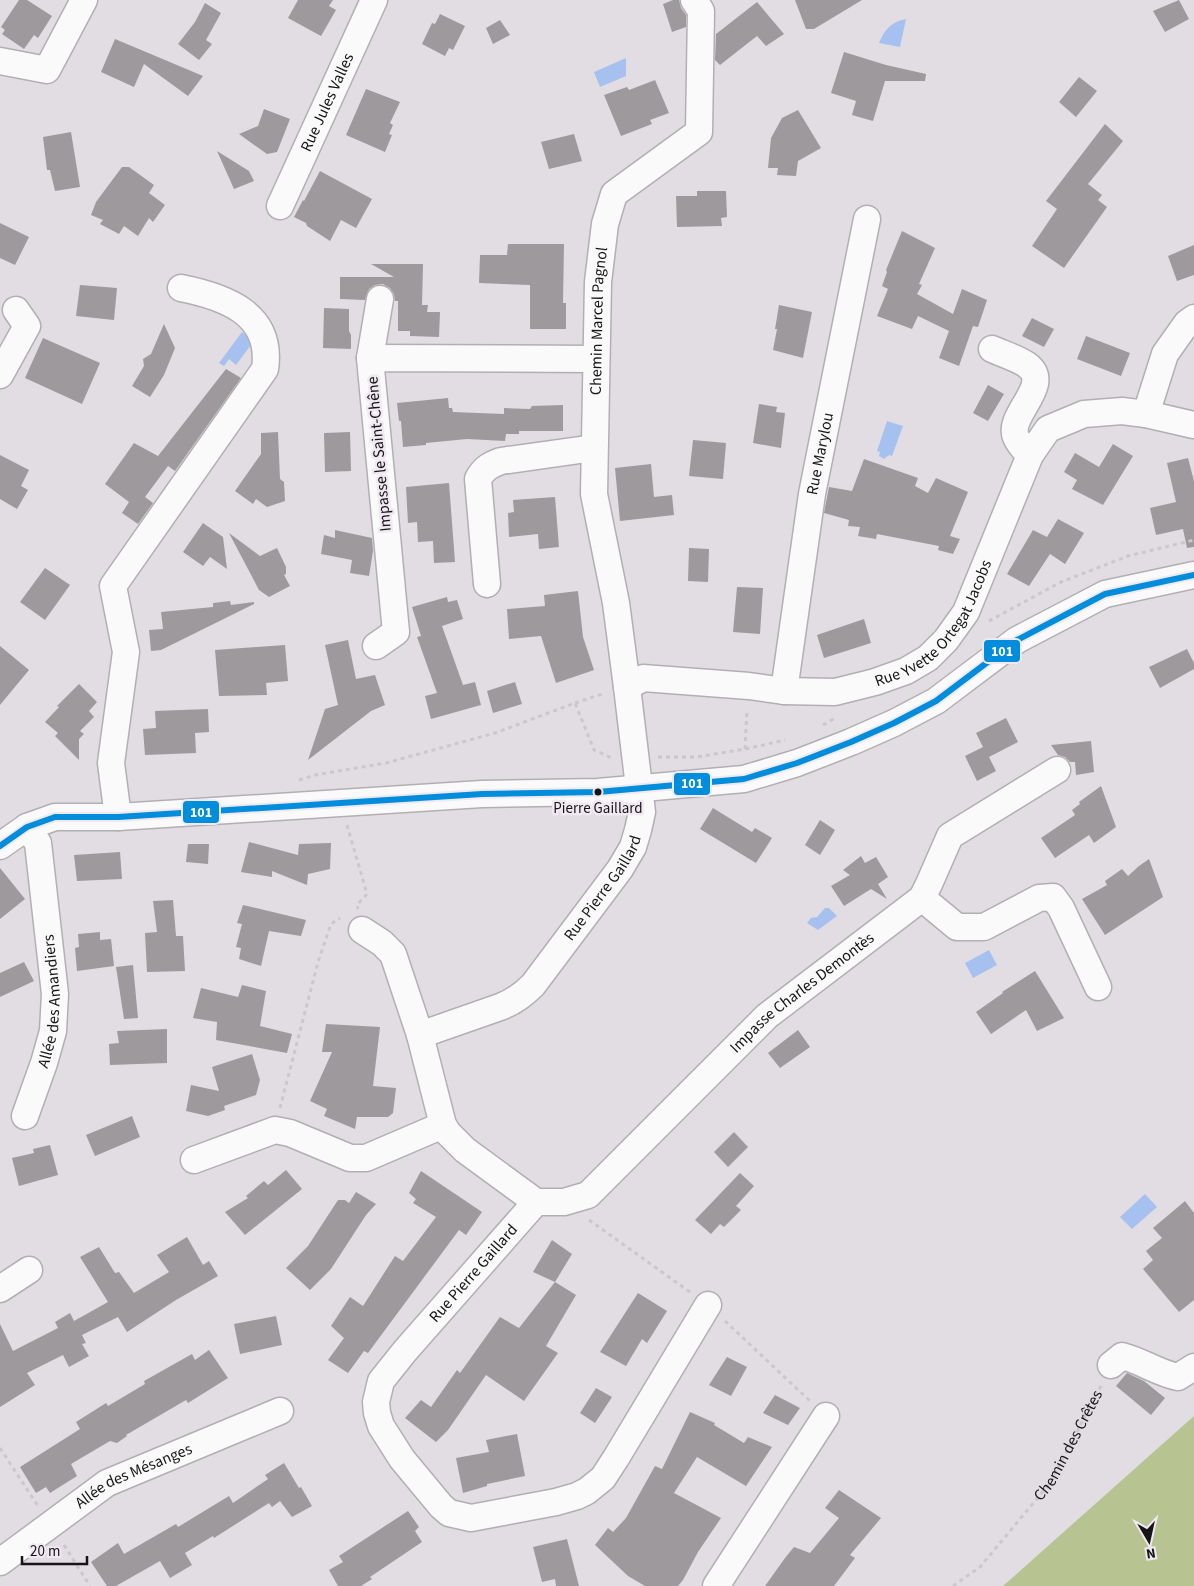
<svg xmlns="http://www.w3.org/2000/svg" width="1194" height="1586" font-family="'Source Sans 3',sans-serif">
  <rect width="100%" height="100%" fill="#e2dde3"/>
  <!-- forest -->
  <path fill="#b7c390" d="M1194,1416V1586H1003Z"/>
  <!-- water -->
  <path fill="#a6c1f0" d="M906,19L900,47L879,43C885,29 891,22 906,19Z
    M626,58V76L600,87L594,72Z
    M242,332L254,341L236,365L229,359L224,366L219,363Z
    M887,421L903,426L892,456L889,455L884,459L879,456L880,452L877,451Z
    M825,908H829L837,916L818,930L807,923L811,918L817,917Z
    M989,950L997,965L973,978L965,963Z
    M1145,1194L1157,1207L1132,1229L1120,1217Z"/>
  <!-- building -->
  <path fill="#9d999d" d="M19,0H27L52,16L38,38L34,35L24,49L2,34L5,30L1,27Z
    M298,0H333L329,6L336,10L321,36L288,18Z
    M673,0H679L681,8L686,15V27L672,32L663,4Z
    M795,0H862L814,29H806Z
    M1179,0L1189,19L1165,32L1153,11Z
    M757,2L784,34L766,46L757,36L720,65L715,60L716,34Z
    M205,3L221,13L206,40L212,44L199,60L178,44L195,22Z
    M440,14L465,26L453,50L449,48L445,56L422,44L432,23L435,24Z
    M500,20L510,35L493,44L486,28Z
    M115,39L165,60L203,76L188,96L144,64L134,87L101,72Z
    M844,52L886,65L926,74L925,81H885L873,121L852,115L856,101L831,93Z
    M1079,77L1097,91L1076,117L1059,102Z
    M655,80L669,113L650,120L652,124L621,136L604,95L627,87L629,90Z
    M366,89L400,102L390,123L393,125L389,134L392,135L385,152L346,135Z
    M264,109L290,119L277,152L267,154L239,134L258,126Z
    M798,110L821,148L798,161L796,176L777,175L778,168H768L771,138L782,118Z
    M1105,124L1123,141L1088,184L1102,195L1098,200L1107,207L1064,268L1032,246L1057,209L1046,201Z
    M71,132L80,187L55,191L50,170H47L43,137Z
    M574,134L582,161L549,169L541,142Z
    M217,151L249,171L254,181L234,189Z
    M122,167H129L154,185L149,193L165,205L153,222L149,218L138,236L124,226L119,234L100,224L103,220L91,215L96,202Z
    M320,171L372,199L356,228L341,220L330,241L307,226L306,223L294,217L303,200L304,201Z
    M697,191H726L727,217L721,218L722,226L677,227L676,196H697Z
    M0,223L29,237L15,265L0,258Z
    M902,231L935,248L919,284L922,285L917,294L953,314L962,289L987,300L978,327L973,326L959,366L939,358L949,331L918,316L912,329L877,316L888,289L882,286L887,272L886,270Z
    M508,244H564L563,303H566V329H530V285L479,283L480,255H507Z
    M1194,245V275L1177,281L1168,256Z
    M371,264H423L422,305H428L427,312H440L439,337L410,336V331H398V301H395L394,294L390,288L383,284L375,285L369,289L365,300L340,299V277H394Z
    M80,285L117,288L114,320L76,316Z
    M779,305L812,312L803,358L773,350L777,329H775Z
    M324,308L349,309V331L351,335V349L323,348Z
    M1032,318L1054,329L1044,347L1022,336Z
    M164,324L175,348L164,375L150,397L132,386L144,366L143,359L151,354Z
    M1086,336L1130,353L1121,376L1077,359Z
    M43,338L100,363L82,404L25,378Z
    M226,369L241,378L175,471L168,466L145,497L153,503L138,524L122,513L129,502L105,484L134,443L158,456Z
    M988,385L1004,394L988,421L973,413Z
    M448,398L449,408H452L453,412L504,414V408L530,409L532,406L563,405V431H519V434H506L505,441L467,439L426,443V445L403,447L401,421H399L397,403Z
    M759,404L777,407L776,412L785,413L781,448L753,443Z
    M278,432L280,479L284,482L285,501L267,507L256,499L253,504L235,491L261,454V433Z
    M350,432L351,471L325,472L324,433Z
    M693,440L726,443L723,479L689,476Z
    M1113,444L1133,456L1103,505L1072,489L1077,480L1064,472L1075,453L1099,467Z
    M0,455L29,470L21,486L28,490L17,509L0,499Z
    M1188,458L1194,481V547L1187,548L1183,529L1156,535L1150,508L1176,502L1167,463Z
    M864,459L918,478L915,486L928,493L936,478L968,492L950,536L960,539L953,554L938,550L939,546L877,534L876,539L858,536L860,527L848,526L849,520L824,513L829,487L852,491Z
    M651,464L654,497L672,495L674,515L620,521L615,468Z
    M449,483L455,562L434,563L433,541L418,542L417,522L408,523L406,487Z
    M555,497L559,547L539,549L538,534L509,537L508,513L514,512L513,500Z
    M1058,519L1084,533L1065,564L1050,554L1029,586L1007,574L1033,530L1047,537Z
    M203,523L223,537L227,569L210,557L203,566L183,552Z
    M335,530L372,538L373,551L369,576L350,573L352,560L321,554L324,535L335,538Z
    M229,533L260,556L277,548L286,567V574L284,575L290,586L269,597L259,590Z
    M689,548L709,549L708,582L688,581Z
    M45,568L70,585L45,620L20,602Z
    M737,587L763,588L760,634L733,632Z
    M578,591L583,637L594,670L556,683L541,636L509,639L507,609L545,606L544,595Z
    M447,597L448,602L457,600L463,619L442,626L463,685L475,682L481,705L431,719L425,696L437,693L417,637L421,636L412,607Z
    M230,601L231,605L254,602V604L161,650L151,651L149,630L163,629L161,612L213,607V603Z
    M864,619L871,643L824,658L817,635Z
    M348,640L356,679L375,675L385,705L371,711L308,760L325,709L338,705L325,645Z
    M285,645L288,681L266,683L267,695L219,696L215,650Z
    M0,646L29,670L0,705Z
    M1187,649L1194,663V669L1160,688L1149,667Z
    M515,682L522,704L493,713L487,691Z
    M79,684L97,702L89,711L94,717L80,731L84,734L79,739V760L55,736L58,733L45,722L59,707L57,706Z
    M208,709L209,732L195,733L196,753L145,755L143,729L156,728L155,711Z
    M1006,718L1018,742L989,757L996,771L977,781L965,756L983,747L976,733Z
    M1091,741L1094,772L1076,775L1075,762H1070L1065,757L1058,755L1051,745Z
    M1101,786L1116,827L1094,843L1089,835L1055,858L1041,838L1075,815L1072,810L1080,804L1079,802Z
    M713,808L752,832L755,828L772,838L756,863L700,829Z
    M820,820L835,830L820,855L805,845Z
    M249,842L298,855L299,844L331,843L330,869L308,874L307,885L272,871V877L241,872Z
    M188,844H209L208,864L186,862Z
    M120,852L122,879L77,881L74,855Z
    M861,856L865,863L876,857L888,877L878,884L887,899L871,889L844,906L831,886L850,875L843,870Z
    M1149,859L1163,897L1105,935L1082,899L1107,885L1105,881L1122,869L1128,876L1139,866Z
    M0,868L25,899L0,919Z
    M173,900L176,936H183L185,971L147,972L145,933L157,932L153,901Z
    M243,905L306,920L301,936L269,931L261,966L239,959L241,948L236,947L242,924L237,923Z
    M100,932V940L111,939L114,966L77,971L75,948L79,947L78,934Z
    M24,962L34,981L0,997V973Z
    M133,965L138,1018L124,1019L116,967Z
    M1035,971L1064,1018L1037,1031L1026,1010L991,1034L976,1012L1003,993L1002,992Z
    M242,985L266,991L260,1026L292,1034L287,1053L216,1040L217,1022L193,1018L201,988L238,997Z
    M326,1024L380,1027L373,1086L396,1088L393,1113L388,1117H357L355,1129L324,1116L327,1109L310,1101L332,1052H322Z
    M167,1029V1063L110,1065L109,1044L119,1043L117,1031Z
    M798,1030L810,1047L780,1068L768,1053Z
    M252,1054L260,1080L256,1095L224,1106L225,1110L208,1116L186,1111L191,1085L219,1091L212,1067Z
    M132,1116L140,1137L95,1156L86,1135Z
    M734,1132L748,1147L728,1167L714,1152Z
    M50,1145L58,1175L19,1186L12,1158L34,1153L33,1149Z
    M286,1170L302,1189L245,1235L225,1212L248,1198L246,1196L264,1181L268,1185Z
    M421,1171L482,1212L466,1235L459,1230L368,1353L364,1351L348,1373L328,1360L344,1338L331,1326L350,1297L363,1306L395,1256L403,1261L436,1217L413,1203L416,1199L409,1193Z
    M740,1173L754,1186L736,1206L741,1210L724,1227L720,1224L711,1234L695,1220Z
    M356,1192L376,1204L366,1215L331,1269L310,1290L286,1268L308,1246L338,1200H345L349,1203Z
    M1185,1201L1194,1213V1300L1179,1312L1143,1269L1153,1260L1146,1251L1162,1238L1153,1228Z
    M187,1237L203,1265L209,1261L218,1276L176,1300L127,1332L118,1317L82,1335L86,1343L82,1344L89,1356L69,1367L63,1355L27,1373L35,1385L0,1407V1324L13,1351L58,1328L55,1322L70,1313L74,1321L108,1302L80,1257L99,1247L115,1273L119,1272L134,1293L169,1272L157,1255Z
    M552,1240L572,1254L555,1282L533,1272Z
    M555,1282L576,1295L546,1346L558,1353L524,1401L486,1375L448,1430L436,1442L405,1418L421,1400L431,1407L457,1370L460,1373L500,1317L519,1328Z
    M638,1293L667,1311L647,1343L642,1339L626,1366L600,1352Z
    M276,1316L282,1345L240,1354L234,1324Z
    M209,1350L228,1378L188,1403L186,1400L126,1435L127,1436L117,1443L110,1441L71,1464L77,1476L50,1493L46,1487L36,1493L20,1467L80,1429L76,1422L106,1403L108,1406L145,1384L144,1381L192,1354L195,1360Z
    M727,1357L747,1367L731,1396L709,1385Z
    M1127,1373L1144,1381L1165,1398L1151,1415L1116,1386Z
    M596,1388L612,1397L595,1423L580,1413Z
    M775,1395L800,1408L788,1425L763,1413Z
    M690,1412L715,1423L714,1425L744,1443L748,1437L772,1447L746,1486L697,1457L674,1493L721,1518L698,1552L683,1580L678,1586H645L628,1576L595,1545L608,1528L613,1532L626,1518L655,1466L662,1469Z
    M517,1434L525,1476L487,1484V1486L463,1493L456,1458L489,1452L486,1440Z
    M284,1463L299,1488L301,1487L312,1506L292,1517L280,1501L272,1507L269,1503L214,1538L213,1536L185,1553L192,1565L170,1578L160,1561L116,1586H107L91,1562L118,1543L124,1554L176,1524L178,1527L229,1496L233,1503L268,1479L265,1475Z
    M839,1490L881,1518L850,1555L855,1558L834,1586H765L785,1558L794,1547L810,1553L839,1518L825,1508Z
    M408,1511L419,1527L415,1531L422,1542L370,1577L372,1579L361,1586H338L329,1570L343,1562L339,1556Z
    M567,1539L579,1586H556L555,1579L542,1582L533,1547Z"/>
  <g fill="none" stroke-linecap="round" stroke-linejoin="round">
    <defs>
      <g id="minor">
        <path d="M0,61L47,70L84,0"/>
        <path id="s2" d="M280,206L374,0"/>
        <path d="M992,349C1003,354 1017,358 1027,365C1054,385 1006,415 1016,437C1019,445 1025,450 1030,455"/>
        <path d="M370,358L380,299"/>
        <path d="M0,375L27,326L16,310"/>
        <path d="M1146,414L1194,425"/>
        <path d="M487,584L478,479C484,468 490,465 501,461L594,448"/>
        <path d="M376,646L396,632L370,358L596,359"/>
        <path id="s3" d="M627,687L616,603L594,494L598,282L605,224L614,194L699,132L701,11L694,0"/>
        <path id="s4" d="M784,691L812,494L867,219"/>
        <path d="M118,817L111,763L126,652L113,586L265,369C273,314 226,297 181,288"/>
        <path d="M0,846L27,827L55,817H118L482,794L598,792L744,779L797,763L851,742L894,723L936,701L1017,640L1105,594L1194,575"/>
        <path d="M922,898L957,927H984L1039,898L1053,897L1061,908L1098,987"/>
        <path d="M362,930L382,943L393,954L420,1035"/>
        <path id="s5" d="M25,1116L44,1063L53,1031L55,994L38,843L27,827"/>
        <path d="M194,1160L275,1130L290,1133L350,1158H366L443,1125"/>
        <path id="s6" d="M536,1202H564L588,1195L767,1016L922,898L929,884L950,836L1057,770"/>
        <path d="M0,1289L29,1270"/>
        <path id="s7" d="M708,1305L616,1458L603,1478L587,1491L577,1496L556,1502L471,1518L449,1513L441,1506L402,1459L381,1426L377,1413L376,1402L381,1381L405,1351L536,1202L465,1150L448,1133L443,1125L420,1035L500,1007C514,1002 523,995 533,985L620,869L633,847L638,830L642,812L627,687L643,678L749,686L784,691L835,692L875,682L906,671L928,658L946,640L966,612L1030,455L1048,429L1084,414L1122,411L1146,414L1165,354L1187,323L1194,318"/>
        <path d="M1111,1365L1122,1356C1142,1361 1158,1373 1178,1377L1194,1367"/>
        <path id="s8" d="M0,1562L107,1483L280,1411"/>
        <path d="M716,1586L826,1416"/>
      </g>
    </defs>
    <!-- minor casing -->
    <use href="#minor" stroke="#b2afb3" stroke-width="29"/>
    <!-- path -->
    <g stroke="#cac9ca" stroke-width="3" stroke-dasharray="4 4" stroke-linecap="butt">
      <path d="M989,621L1061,582L1128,556L1194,540"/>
      <path d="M575,703L605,693"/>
      <path d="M823,725L837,717"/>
      <path d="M745,749L747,709"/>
      <path d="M658,757H697L745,749L785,740"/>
      <path d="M299,780L315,775L386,763L495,733L575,703L594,750L612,758"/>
      <path d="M347,825L367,894L357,905L358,909"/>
      <path d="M280,1108L318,962L331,924L340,918"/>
      <path d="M589,1220L690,1292"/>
      <path d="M725,1321L810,1401"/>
      <path d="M0,1448L38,1506"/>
      <path d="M64,1545L90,1586"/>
      <path id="s1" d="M953,1586L980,1567L1050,1483L1101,1386"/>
    </g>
    <!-- minor -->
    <use href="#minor" stroke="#fbfafb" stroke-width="26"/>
    <defs>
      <path id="bus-1" d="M0,846L27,827L55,817H118L482,794L598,792L744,779L797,763L851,742L894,723L936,701L1017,640L1105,594L1194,575"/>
    </defs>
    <!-- bus-1 casing -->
    <use href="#bus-1" stroke="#f0e9f2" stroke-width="10"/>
    <!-- bus-1 -->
    <use href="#bus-1" stroke="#008ddb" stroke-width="6"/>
  </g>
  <!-- markers -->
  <circle fill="#161417" stroke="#f0e9f2" stroke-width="2" cx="598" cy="792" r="4.5"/>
  <g text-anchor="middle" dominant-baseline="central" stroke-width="5" stroke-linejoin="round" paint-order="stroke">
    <!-- bus labels -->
    <g font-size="15" fill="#161417" stroke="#f0e9f2">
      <text x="598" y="808">Pierre Gaillard</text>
    </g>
    <!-- street labels -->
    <g font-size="16" fill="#161417" stroke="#f0e9f2">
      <text stroke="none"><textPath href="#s2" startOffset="114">Rue Jules Valles</textPath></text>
      <text stroke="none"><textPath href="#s3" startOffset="369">Chemin Marcel Pagnol</textPath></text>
      <text transform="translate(379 454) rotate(-95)">Impasse le Saint-Chêne</text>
      <text stroke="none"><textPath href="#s4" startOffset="240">Rue Marylou</textPath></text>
      <text stroke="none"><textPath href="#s7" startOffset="1770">Rue Yvette Ortegat Jacobs</textPath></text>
      <text stroke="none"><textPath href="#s7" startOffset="1218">Rue Pierre Gaillard</textPath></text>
      <text stroke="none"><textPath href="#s6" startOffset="348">Impasse Charles Demontès</textPath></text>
      <text stroke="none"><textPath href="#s5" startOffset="119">Allée des Amandiers</textPath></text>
      <text stroke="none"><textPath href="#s7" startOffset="664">Rue Pierre Gaillard</textPath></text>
      <text stroke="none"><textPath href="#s1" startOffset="184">Chemin des Crêtes</textPath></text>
      <text stroke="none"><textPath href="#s8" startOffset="160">Allée des Mésanges</textPath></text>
    </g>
  </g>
  <g stroke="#f0e9f2" stroke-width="2">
    <rect x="983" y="639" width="38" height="24" rx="5" fill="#008ddb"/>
    <rect x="673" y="772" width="38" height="24" rx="5" fill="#008ddb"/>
    <rect x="182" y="800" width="38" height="24" rx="5" fill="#008ddb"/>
  </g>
  <g font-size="14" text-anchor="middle" font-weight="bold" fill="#fff">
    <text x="1002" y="656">101</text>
    <text x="692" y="788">101</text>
    <text x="201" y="817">101</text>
  </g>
  <!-- north arrow -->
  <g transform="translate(1149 1541) rotate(171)" stroke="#f0e9f2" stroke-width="4" paint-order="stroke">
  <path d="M0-4L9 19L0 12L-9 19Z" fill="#161417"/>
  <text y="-8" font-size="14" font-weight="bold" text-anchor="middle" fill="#161417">N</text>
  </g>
  <!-- scale -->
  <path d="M22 1556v8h65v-8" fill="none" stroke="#161417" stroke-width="2.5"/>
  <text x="30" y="1556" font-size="15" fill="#161417" stroke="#f0e9f2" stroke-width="4" paint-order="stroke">20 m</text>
</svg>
